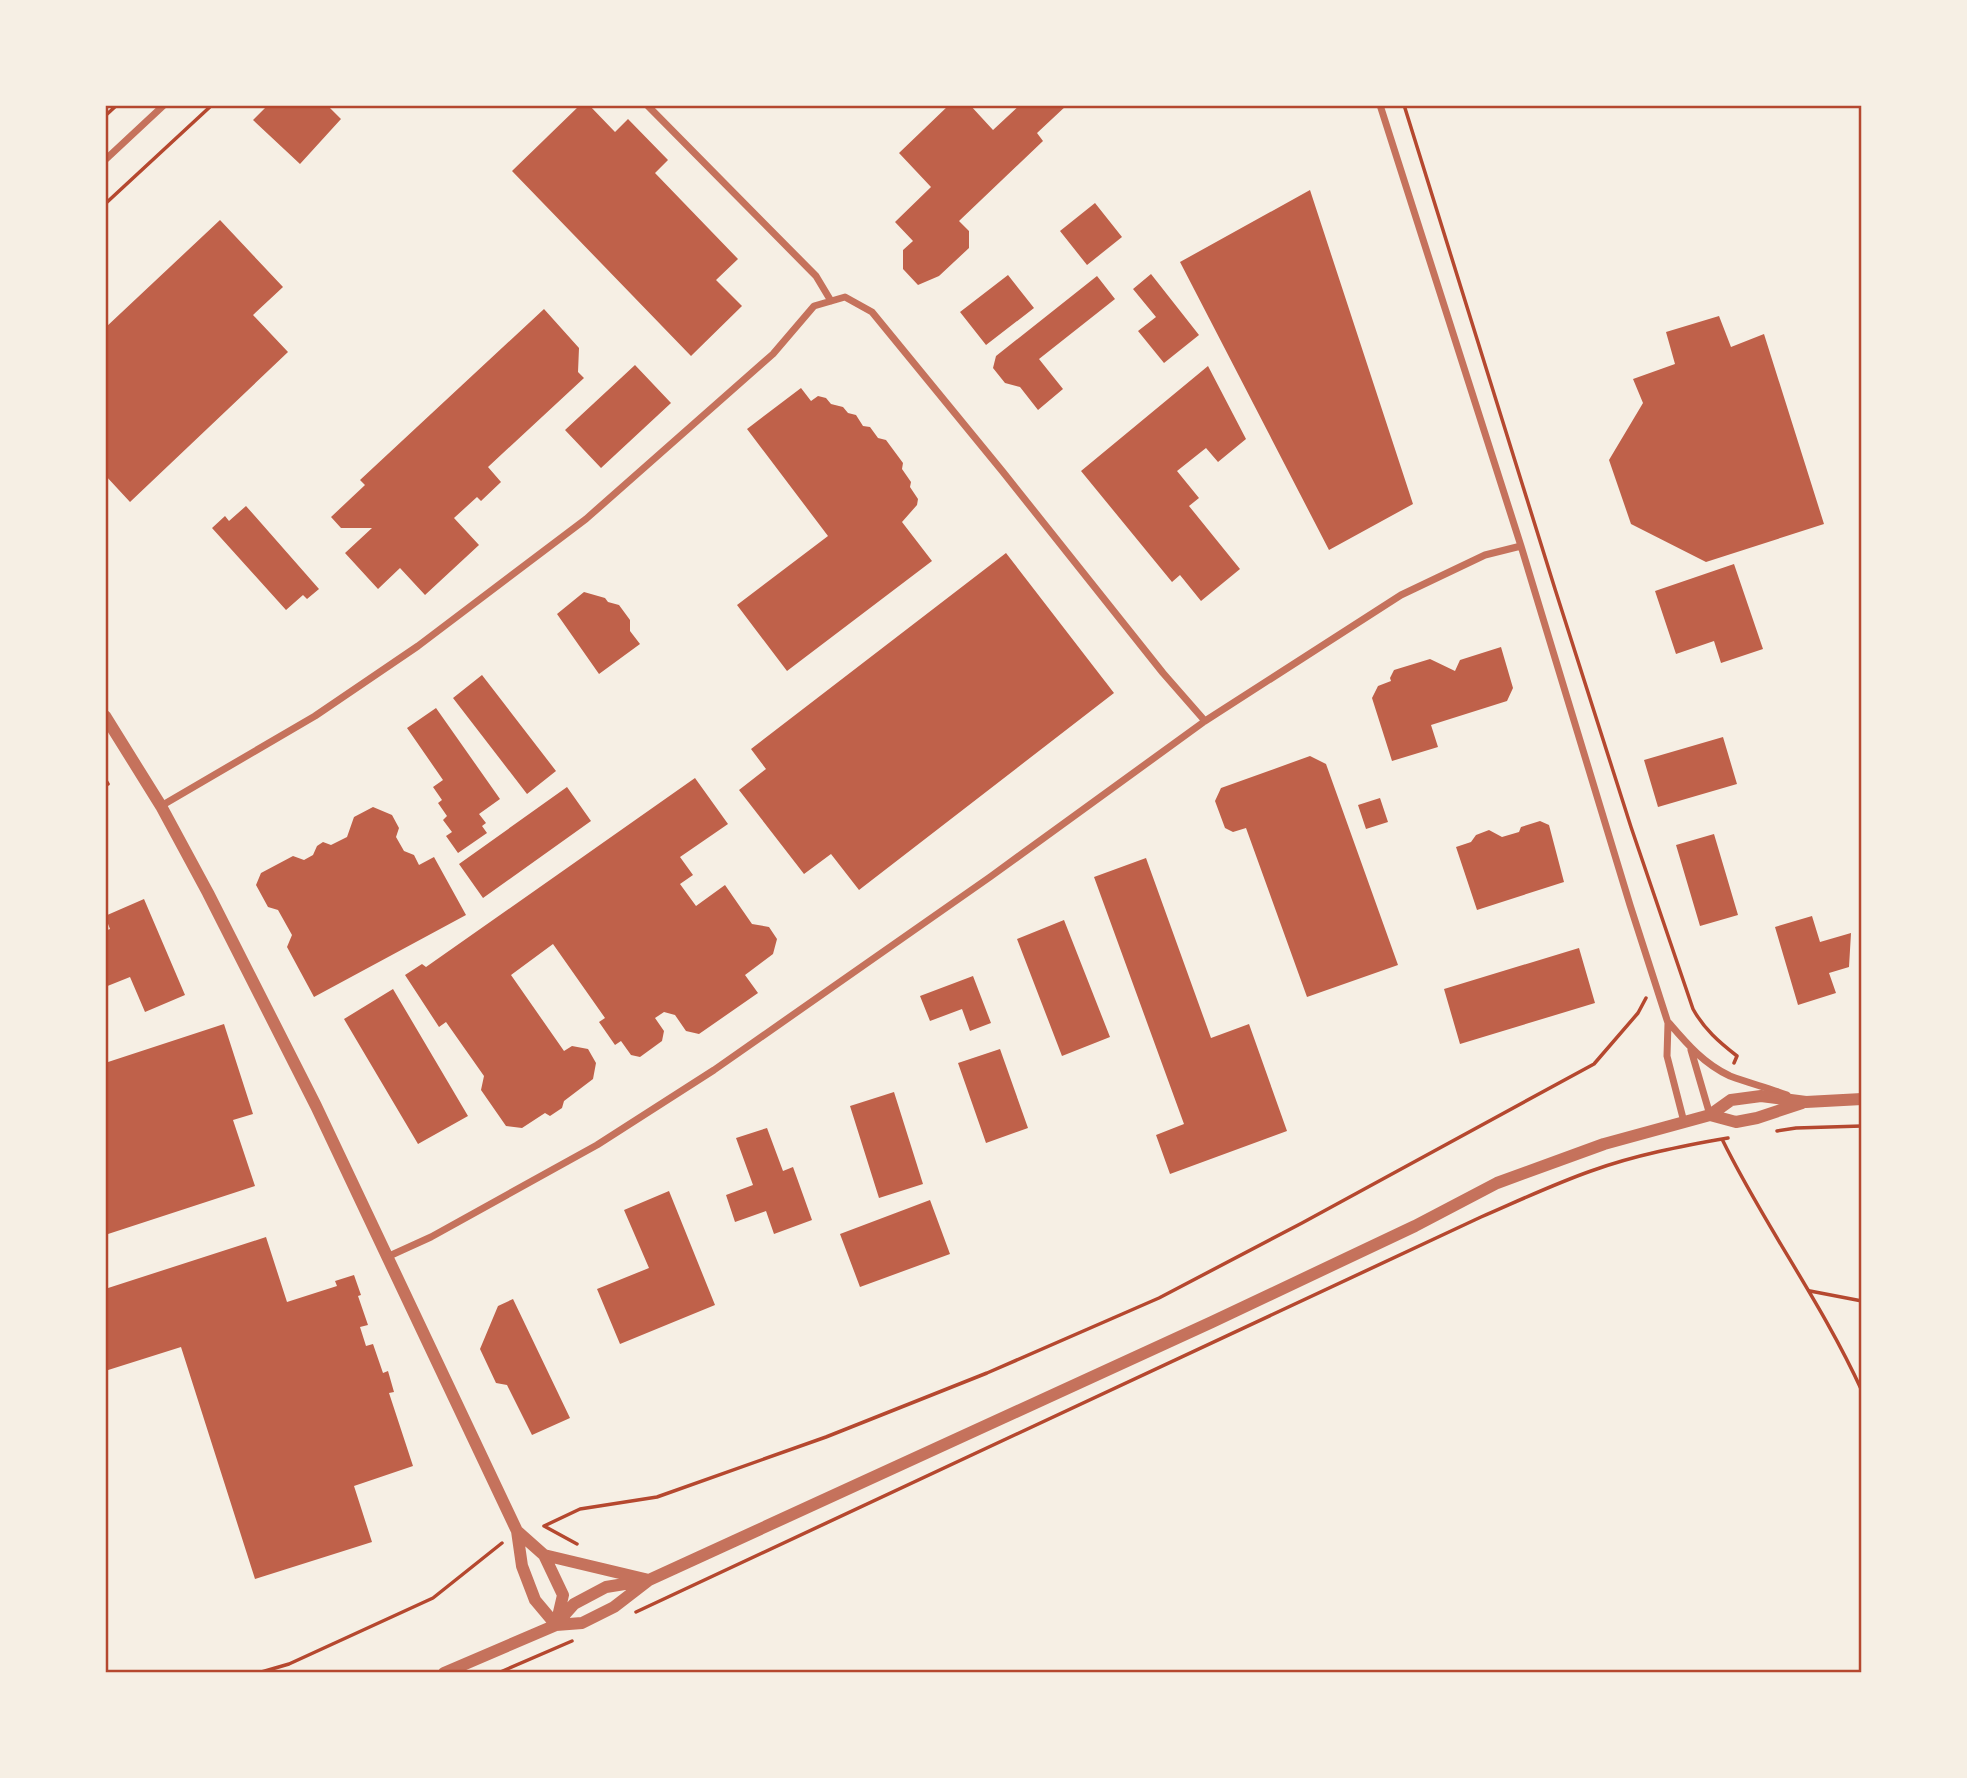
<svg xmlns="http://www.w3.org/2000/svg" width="1967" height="1778" font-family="'DejaVu Sans',sans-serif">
  <rect width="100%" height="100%" fill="#f6efe4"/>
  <!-- building -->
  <path fill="#bf614a" d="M268,105H327L341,119L300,164L253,120Z
    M580,105H589L615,132L628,119L668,160L655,173L738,259L716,280L742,306L691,356L512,171Z
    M949,105H970L993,130L1020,105H1067L1037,133L1043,141L959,221L969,231V248L939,276L918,285L903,269V250L913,241L895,222L931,187L899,153Z
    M1310,190L1413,504L1329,550L1180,262Z
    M1095,203L1122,237L1087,265L1060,231Z
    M220,220L283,287L253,315L288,352L130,502L105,475V328Z
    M1151,274L1199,335L1164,363L1138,331L1156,317L1133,289Z
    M1008,275L1034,308L986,345L960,312Z
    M1097,276L1115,299L1039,359L1063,389L1038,410L1020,387L1005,383L993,368L996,356Z
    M544,309L579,348L578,372L584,378L488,467L501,482L481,501L477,497L454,518L479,545L425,595L400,568L378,589L345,553L372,528H341L331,517L365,485L360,480Z
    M1719,316L1731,347L1764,334L1824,524L1706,562L1631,524L1609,460L1643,403L1633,379L1675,364L1666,332Z
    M635,365L671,403L601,468L565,430Z
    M1208,366L1246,439L1218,462L1206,448L1177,471L1199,498L1189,506L1240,569L1201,601L1180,575L1172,582L1081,471Z
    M801,388L811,401L818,396L826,398L831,404L843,407L848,413L856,415L863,426L870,427L878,438L886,440L903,463L902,469L911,482L910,487L918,499L917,505L902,522L932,561L787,671L737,605L828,536L747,429Z
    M246,506L319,589L307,599L303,595L286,610L212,528L225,516L229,521Z
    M1006,553L1114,693L859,890L831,854L804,874L739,790L766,769L751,749Z
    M1734,564L1763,649L1721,663L1714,641L1676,654L1655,591Z
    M584,592L605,598L608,602L619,605L630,620V631L640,644L599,674L557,614Z
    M1501,647L1513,688L1507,701L1431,725L1438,747L1392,761L1372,698L1378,686L1391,681L1390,678L1394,670L1430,659L1455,671L1460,660Z
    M482,675L556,771L527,794L453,698Z
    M436,708L500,799L479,814L486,823L482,826L487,833L458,853L446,836L452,832L443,820L447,816L438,803L442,800L433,787L443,780L407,728Z
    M1723,737L1737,784L1658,807L1644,760Z
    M1310,756L1326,764L1398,965L1307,997L1246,828L1233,832L1225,828L1215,801L1221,788Z
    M695,778L728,824L680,857L693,875L680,884L696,906L725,885L752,924L769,927L777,939L773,954L745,975L758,993L699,1034L686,1031L675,1015L664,1012L655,1018L664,1031L662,1041L640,1057L631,1055L621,1041L615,1045L599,1022L605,1018L553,944L511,975L564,1051L572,1046L588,1049L596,1063L593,1079L564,1101L562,1108L550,1116L545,1113L522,1128L506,1126L481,1090L484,1076L446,1022L439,1027L405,975L422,964L426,967Z
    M567,787L591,821L483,898L459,864Z
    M1380,798L1388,822L1366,829L1358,805Z
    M373,807L392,815L399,828L396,837L404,851L414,855L419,865L434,857L466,915L314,997L287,947L292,935L278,910L268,907L256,885L261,873L293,856L304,860L313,855L317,846L323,842L331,845L347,837L354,817Z
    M1540,821L1549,825L1564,882L1477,910L1456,847L1471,842L1476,835L1489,830L1502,837L1519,832L1521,827Z
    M1714,834L1738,915L1700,926L1676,845Z
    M1146,858L1211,1038L1249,1024L1287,1131L1170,1174L1156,1135L1184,1124L1094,877Z
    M144,899L185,995L145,1012L130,977L105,987V931L110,929L105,916Z
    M1812,916L1820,942L1851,933L1849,967L1829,973L1836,993L1798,1005L1775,927Z
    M1064,920L1110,1037L1062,1056L1017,939Z
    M1579,948L1595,1003L1460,1044L1444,989Z
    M973,976L991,1023L970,1031L962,1009L930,1021L920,996Z
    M393,989L468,1116L418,1144L344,1019Z
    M224,1024L253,1114L233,1120L255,1186L105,1235V1063Z
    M1000,1049L1028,1128L986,1143L958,1063Z
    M894,1092L923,1184L879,1198L850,1106Z
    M767,1128L783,1171L793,1167L812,1220L774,1234L766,1211L735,1222L726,1195L753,1185L736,1138Z
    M669,1191L715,1305L620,1344L597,1289L649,1268L624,1210Z
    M930,1200L950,1254L860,1287L840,1234Z
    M266,1237L287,1302L337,1286L335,1281L354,1275L361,1295L358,1296L368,1325L360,1327L366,1346L373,1344L383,1373L388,1371L394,1392L389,1393L413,1466L354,1486L372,1542L255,1579L181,1347L105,1371V1289Z
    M513,1299L570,1418L532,1435L507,1385L496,1383L480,1349L498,1306Z"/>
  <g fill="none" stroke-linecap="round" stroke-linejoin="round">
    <!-- path -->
    <path stroke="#b5482f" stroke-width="3.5" d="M1404,105L1555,589L1631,827L1693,1009C1704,1029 1719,1042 1737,1056L1734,1063
      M105,116L117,105
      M105,204L212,105
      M105,779L108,784
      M1777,1131L1796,1128L1862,1126
      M1722,1139C1764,1225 1822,1303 1862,1391
      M1810,1291L1862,1301
      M544,1526L580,1509L657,1497L826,1437L987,1373L1159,1298L1302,1223L1594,1064L1638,1013L1646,998
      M544,1526L577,1544
      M636,1612L1481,1217C1518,1201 1554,1184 1591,1171C1635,1155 1682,1146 1728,1138
      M258,1673L289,1664L433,1598L502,1543
      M498,1673L572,1641"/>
    <!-- minor -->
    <path stroke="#c5725c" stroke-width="7" d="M647,105L816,276L831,301
      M1380,105L1521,546L1630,905L1668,1023L1667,1056L1684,1122
      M105,160L164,105
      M161,806L315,716L418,646L586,519L773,354L814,306L845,297L872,312L1003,472L1163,673L1205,721
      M1669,1023C1687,1044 1704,1064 1730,1076C1749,1083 1768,1088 1787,1095
      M1691,1050L1710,1115
      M387,1257L431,1237L597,1145L714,1070L990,877L1205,721L1401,595L1485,555L1521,546"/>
    <!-- tertiary -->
    <path stroke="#c5725c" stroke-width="12" d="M105,716L161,806L208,893L316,1106L517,1531L522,1566L535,1600L556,1625
      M1710,1115L1736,1122L1757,1118L1802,1103
      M517,1531L544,1555L563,1595L556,1625
      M544,1555L649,1580
      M558,1622L574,1604L606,1587L643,1581
      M444,1673L556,1625L582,1623L614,1607L649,1580L1212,1322L1415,1226L1497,1183L1604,1144L1710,1115L1731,1100L1761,1096L1806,1102L1862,1099"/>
  </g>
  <!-- border -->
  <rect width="1967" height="1778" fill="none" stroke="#f6efe4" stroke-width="214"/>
  <rect x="107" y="107" width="1753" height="1564" fill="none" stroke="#b5482f" stroke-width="2.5"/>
</svg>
